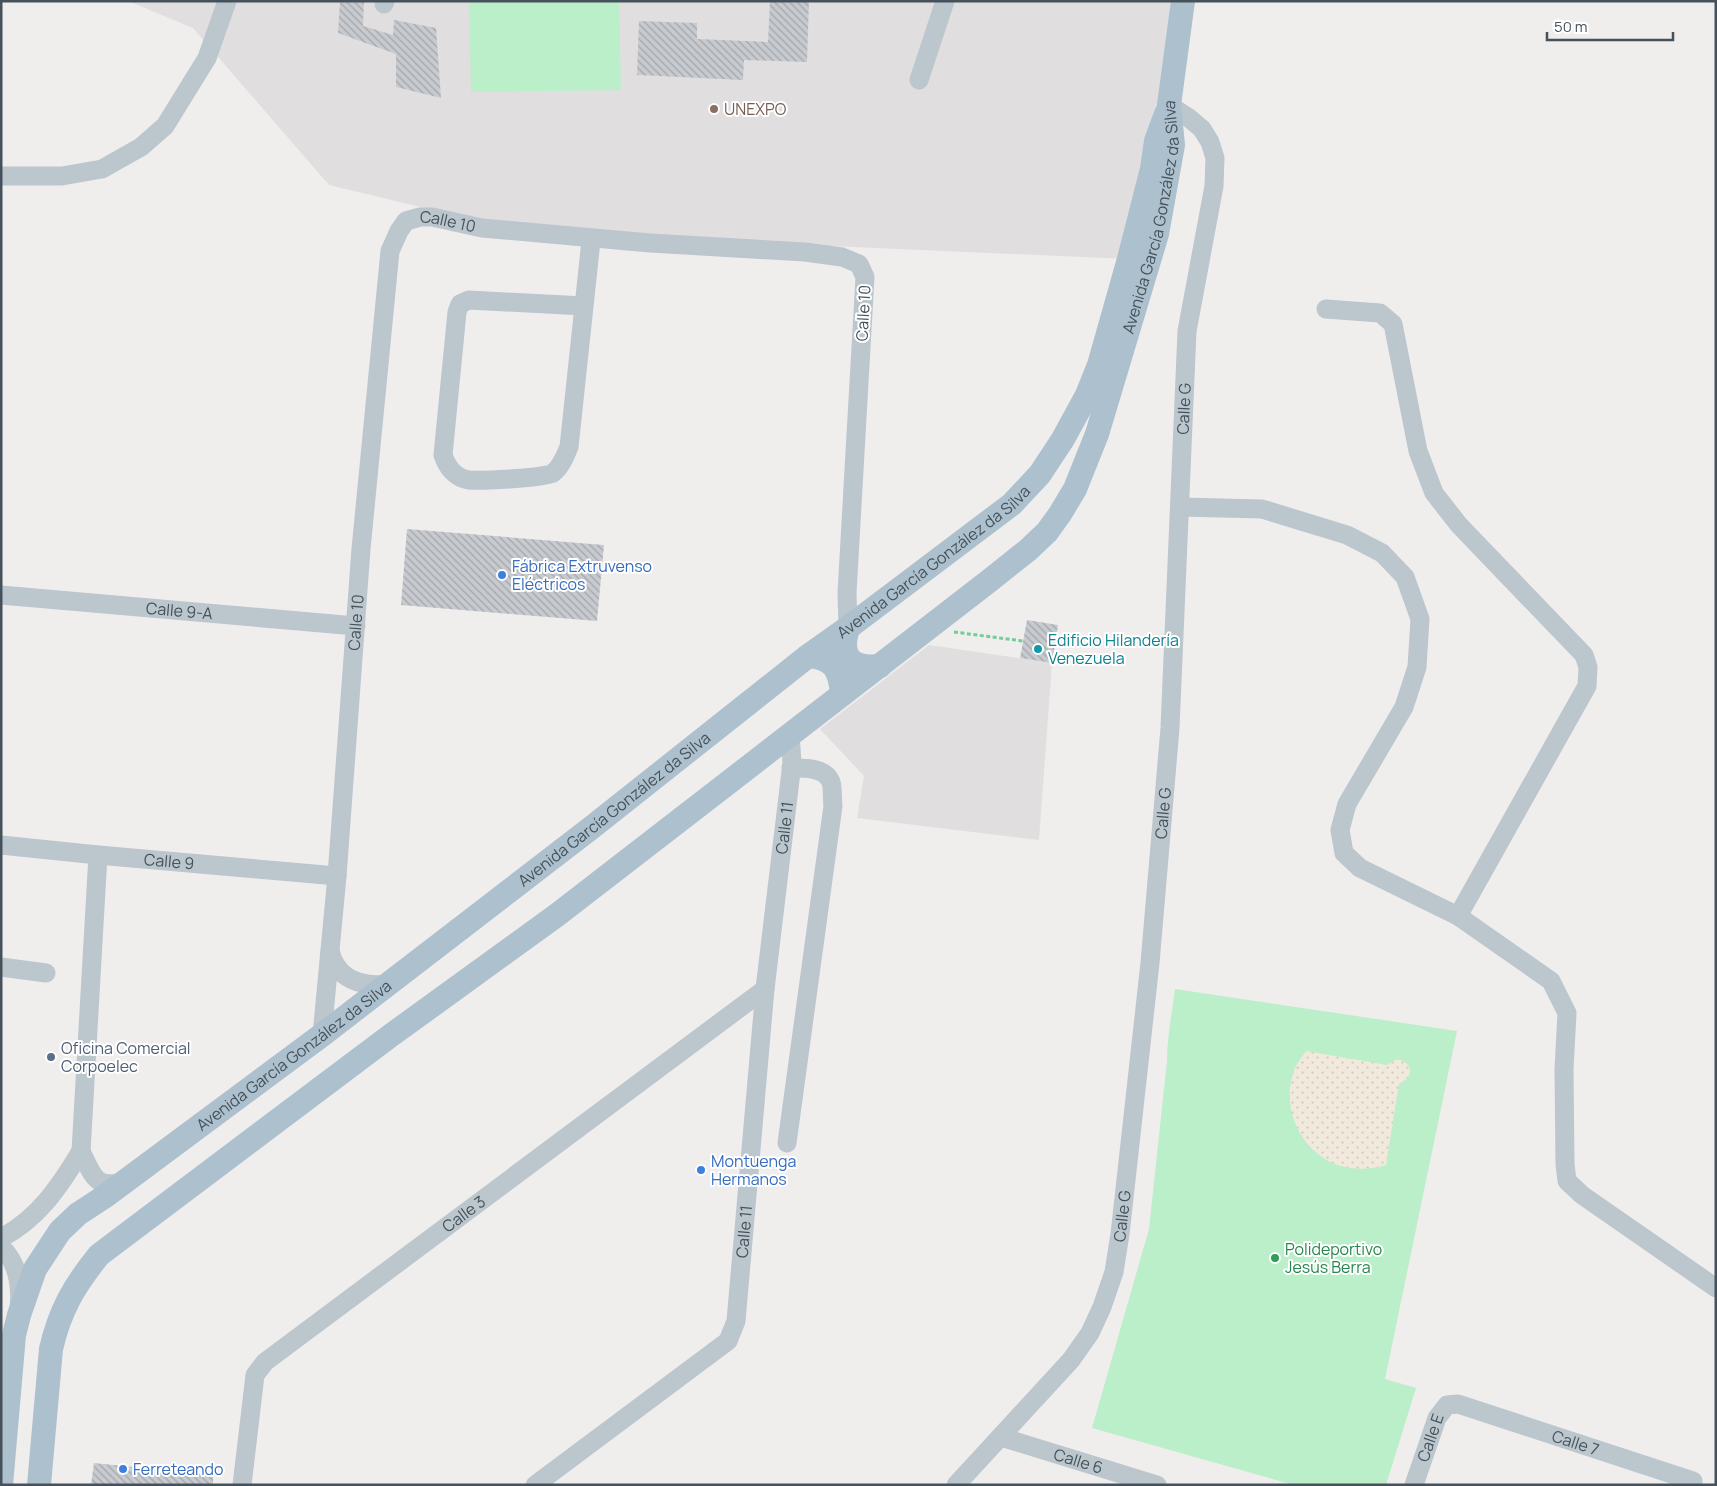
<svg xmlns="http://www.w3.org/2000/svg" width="1717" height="1486" font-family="Manrope,sans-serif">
  <defs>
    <pattern id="sand-dots" width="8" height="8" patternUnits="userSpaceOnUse" patternTransform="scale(1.25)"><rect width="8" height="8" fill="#f2e9dd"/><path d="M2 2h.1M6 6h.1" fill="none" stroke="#d1cac0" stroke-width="1.8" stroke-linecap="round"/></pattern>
    <pattern id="building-back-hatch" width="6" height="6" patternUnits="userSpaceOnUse" patternTransform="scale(1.25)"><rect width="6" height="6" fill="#c7cbd0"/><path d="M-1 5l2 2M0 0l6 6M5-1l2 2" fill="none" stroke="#a3a7ac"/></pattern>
  </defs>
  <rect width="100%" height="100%" fill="#f0eded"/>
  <!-- education -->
  <path fill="#e1dedf" d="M128,1H1182L1129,259L650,238L483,222L329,185L193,28Z
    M929,645L1052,663L1039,840L857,818L864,776L820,729Z"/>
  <!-- green -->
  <path fill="#baefc9" d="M469,1H619L621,90L471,92Z
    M1175,989L1457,1031L1385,1379L1416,1388L1386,1485H1294L1092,1428L1149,1229L1167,1061C1167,1037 1172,1013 1175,989Z"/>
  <!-- sand -->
  <path fill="url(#sand-dots)" d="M1306,1051L1387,1065C1395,1059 1401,1057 1409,1066C1412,1076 1407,1079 1399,1084L1386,1165C1375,1168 1364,1170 1352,1168C1306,1163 1279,1112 1294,1071C1296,1064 1302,1057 1306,1051Z"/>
  <!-- building -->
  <path fill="url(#building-back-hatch)" d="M340,1H364L363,26L393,35L394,20L436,28L441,98L396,87V54L338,33Z
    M770,1H809L807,62L744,60L743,80L637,75L639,21L697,23V39L768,42Z
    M407,529L604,545L597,621L401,605Z
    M1027,620L1058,625L1052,663L1020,658Z
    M94,1463L213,1475V1485H91Z"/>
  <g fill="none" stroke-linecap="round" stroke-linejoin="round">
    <!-- path -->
    <path stroke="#72cd97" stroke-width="3" stroke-dasharray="4 2.5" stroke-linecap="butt" d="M954,632L1023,641"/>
    <!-- minor -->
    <g stroke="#bbc6cd" stroke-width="19">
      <path d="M384,4L385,1"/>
      <path d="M919,80L945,1"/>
      <path d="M1,176H62L102,169L141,147L165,126L207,58L227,1"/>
      <path d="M584,306L469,300L460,304L457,312L443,455C447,467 455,478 469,480C480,481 546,478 553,473C561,467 565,456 569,447L590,250L591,238"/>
      <path d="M1326,309L1380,313L1393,324L1418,451L1434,493L1459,525L1584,655L1588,667L1587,686L1458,916"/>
      <path d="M1180,507L1262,509L1347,535L1382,553L1405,577L1420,619L1417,667L1404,707L1347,804L1340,830L1344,853L1360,868L1458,916L1551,981L1567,1013L1564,1069L1565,1164L1567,1181L1582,1195L1716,1288"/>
      <path id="s1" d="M1,595L356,626"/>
      <path id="s2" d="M1,845L98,855L337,876"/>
      <path d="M330,951C337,980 361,987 388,984"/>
      <path d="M1,967L46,973"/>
      <path id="s3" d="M322,1035L337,876L361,549L390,251L399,231L406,221L420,217H432L482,228L650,243L805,252L842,257L859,264L865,277L847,593L848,628"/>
      <path d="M787,1143L833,806C832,799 833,788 831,782C825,767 804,768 791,768"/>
      <path d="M81,1151L98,855"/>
      <path d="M1,1238C38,1219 60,1186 81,1151C93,1176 95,1190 126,1181"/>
      <path d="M1,1247C18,1262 21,1287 19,1309"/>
      <path id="s4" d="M1001,1437L1157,1485"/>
      <path id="s5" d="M242,1485L255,1375L265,1362L765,989"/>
      <path id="s6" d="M535,1485L728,1341L736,1321L765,989L792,763L790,734"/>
      <path id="s7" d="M956,1485L1071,1360L1090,1333L1102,1307L1114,1272L1120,1234L1150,963L1170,728L1187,331L1214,186L1215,158L1210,142L1202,129L1189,118L1169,105"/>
      <path id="s8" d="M1414,1485L1437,1418L1447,1405L1458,1404L1693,1481"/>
    </g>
    <!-- major -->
    <g stroke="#acc0cd" stroke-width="24">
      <path d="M848,628C839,657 851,669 880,666"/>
      <path d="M808,656C834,658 840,670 842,694"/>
      <path id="s9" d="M1,1485L14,1335L19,1315L35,1269L60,1231L78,1214L104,1197L322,1035L591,828L808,656L853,624L1012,504L1040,474L1063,439L1087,395L1099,365L1129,259L1152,169L1156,141L1166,114"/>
      <path id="s10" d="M39,1485L51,1349C60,1310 74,1286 99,1255L390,1036L557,915L989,581L1028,550L1047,532L1060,514L1075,489L1097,434L1157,234L1173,145L1169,105L1183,1"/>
    </g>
  </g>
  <!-- markers -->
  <circle fill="#8d6e63" stroke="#fff" stroke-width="2" cx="714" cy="109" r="5"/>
  <g fill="#3f7fe0" stroke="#fff" stroke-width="2">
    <circle cx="502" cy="575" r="5"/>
    <circle cx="701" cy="1170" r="5"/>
    <circle cx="123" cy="1469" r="5"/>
  </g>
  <circle fill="#0f9aa8" stroke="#fff" stroke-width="2" cx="1038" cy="649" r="5"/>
  <circle fill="#5c6f8a" stroke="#fff" stroke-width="2" cx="51" cy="1057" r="5"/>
  <circle fill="#2e9e5b" stroke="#fff" stroke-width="2" cx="1275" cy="1258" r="5"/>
  <g text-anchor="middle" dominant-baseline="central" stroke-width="4" stroke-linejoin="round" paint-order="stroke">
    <!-- education labels -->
    <g font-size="16" fill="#785e54" stroke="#fff" text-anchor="start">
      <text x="724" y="109">UNEXPO</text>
    </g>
    <!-- street labels -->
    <g font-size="16" fill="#45525b" stroke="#fff">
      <text stroke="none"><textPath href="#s3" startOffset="864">Calle 10</textPath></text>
      <text stroke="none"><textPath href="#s10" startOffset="1771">Avenida García González da Silva</textPath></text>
      <text transform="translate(863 313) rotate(-87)">Calle 10</text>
      <text stroke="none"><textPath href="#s7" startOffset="1135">Calle G</textPath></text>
      <text stroke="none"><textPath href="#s9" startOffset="1366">Avenida García González da Silva</textPath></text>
      <text stroke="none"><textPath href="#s1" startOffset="179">Calle 9-A</textPath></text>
      <text stroke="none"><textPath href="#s3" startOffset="414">Calle 10</textPath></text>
      <text stroke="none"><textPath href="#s9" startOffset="962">Avenida García González da Silva</textPath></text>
      <text stroke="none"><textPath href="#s7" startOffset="730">Calle G</textPath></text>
      <text stroke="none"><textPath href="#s6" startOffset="758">Calle 11</textPath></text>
      <text stroke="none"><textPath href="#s2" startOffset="169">Calle 9</textPath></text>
      <text stroke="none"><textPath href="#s9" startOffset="558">Avenida García González da Silva</textPath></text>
      <text stroke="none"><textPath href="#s5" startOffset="375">Calle 3</textPath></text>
      <text stroke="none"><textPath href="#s7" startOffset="325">Calle G</textPath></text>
      <text stroke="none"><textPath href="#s6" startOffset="352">Calle 11</textPath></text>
      <text stroke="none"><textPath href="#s8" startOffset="50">Calle E</textPath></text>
      <text stroke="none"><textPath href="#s8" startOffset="222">Calle 7</textPath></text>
      <text stroke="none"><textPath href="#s4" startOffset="81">Calle 6</textPath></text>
    </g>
    <!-- shop labels -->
    <g font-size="16" fill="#366cbe" stroke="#fff" text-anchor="start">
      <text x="512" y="566">Fábrica Extruvenso<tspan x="512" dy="18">Eléctricos</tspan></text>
      <text x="711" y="1161">Montuenga<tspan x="711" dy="18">Hermanos</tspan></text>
      <text x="133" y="1469">Ferreteando</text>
    </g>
    <!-- culture labels -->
    <g font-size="16" fill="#0d838f" stroke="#fff" text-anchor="start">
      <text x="1048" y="640">Edificio Hilandería<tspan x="1048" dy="18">Venezuela</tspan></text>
    </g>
    <!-- service labels -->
    <g font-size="16" fill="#4e5e75" stroke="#fff" text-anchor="start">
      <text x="61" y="1048">Oficina Comercial<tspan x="61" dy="18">Corpoelec</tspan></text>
    </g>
    <!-- leisure labels -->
    <g font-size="16" fill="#27864d" stroke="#fff" text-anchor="start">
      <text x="1285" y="1249">Polideportivo<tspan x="1285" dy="18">Jesús Berra</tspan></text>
    </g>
  </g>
  <!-- border -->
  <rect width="1717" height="1486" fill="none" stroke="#45525b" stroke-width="5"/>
  <!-- scale -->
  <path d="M1547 32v8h126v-8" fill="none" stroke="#45525b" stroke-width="2.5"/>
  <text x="1554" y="32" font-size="15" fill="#45525b" stroke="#ffffff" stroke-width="4" paint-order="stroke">50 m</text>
</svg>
